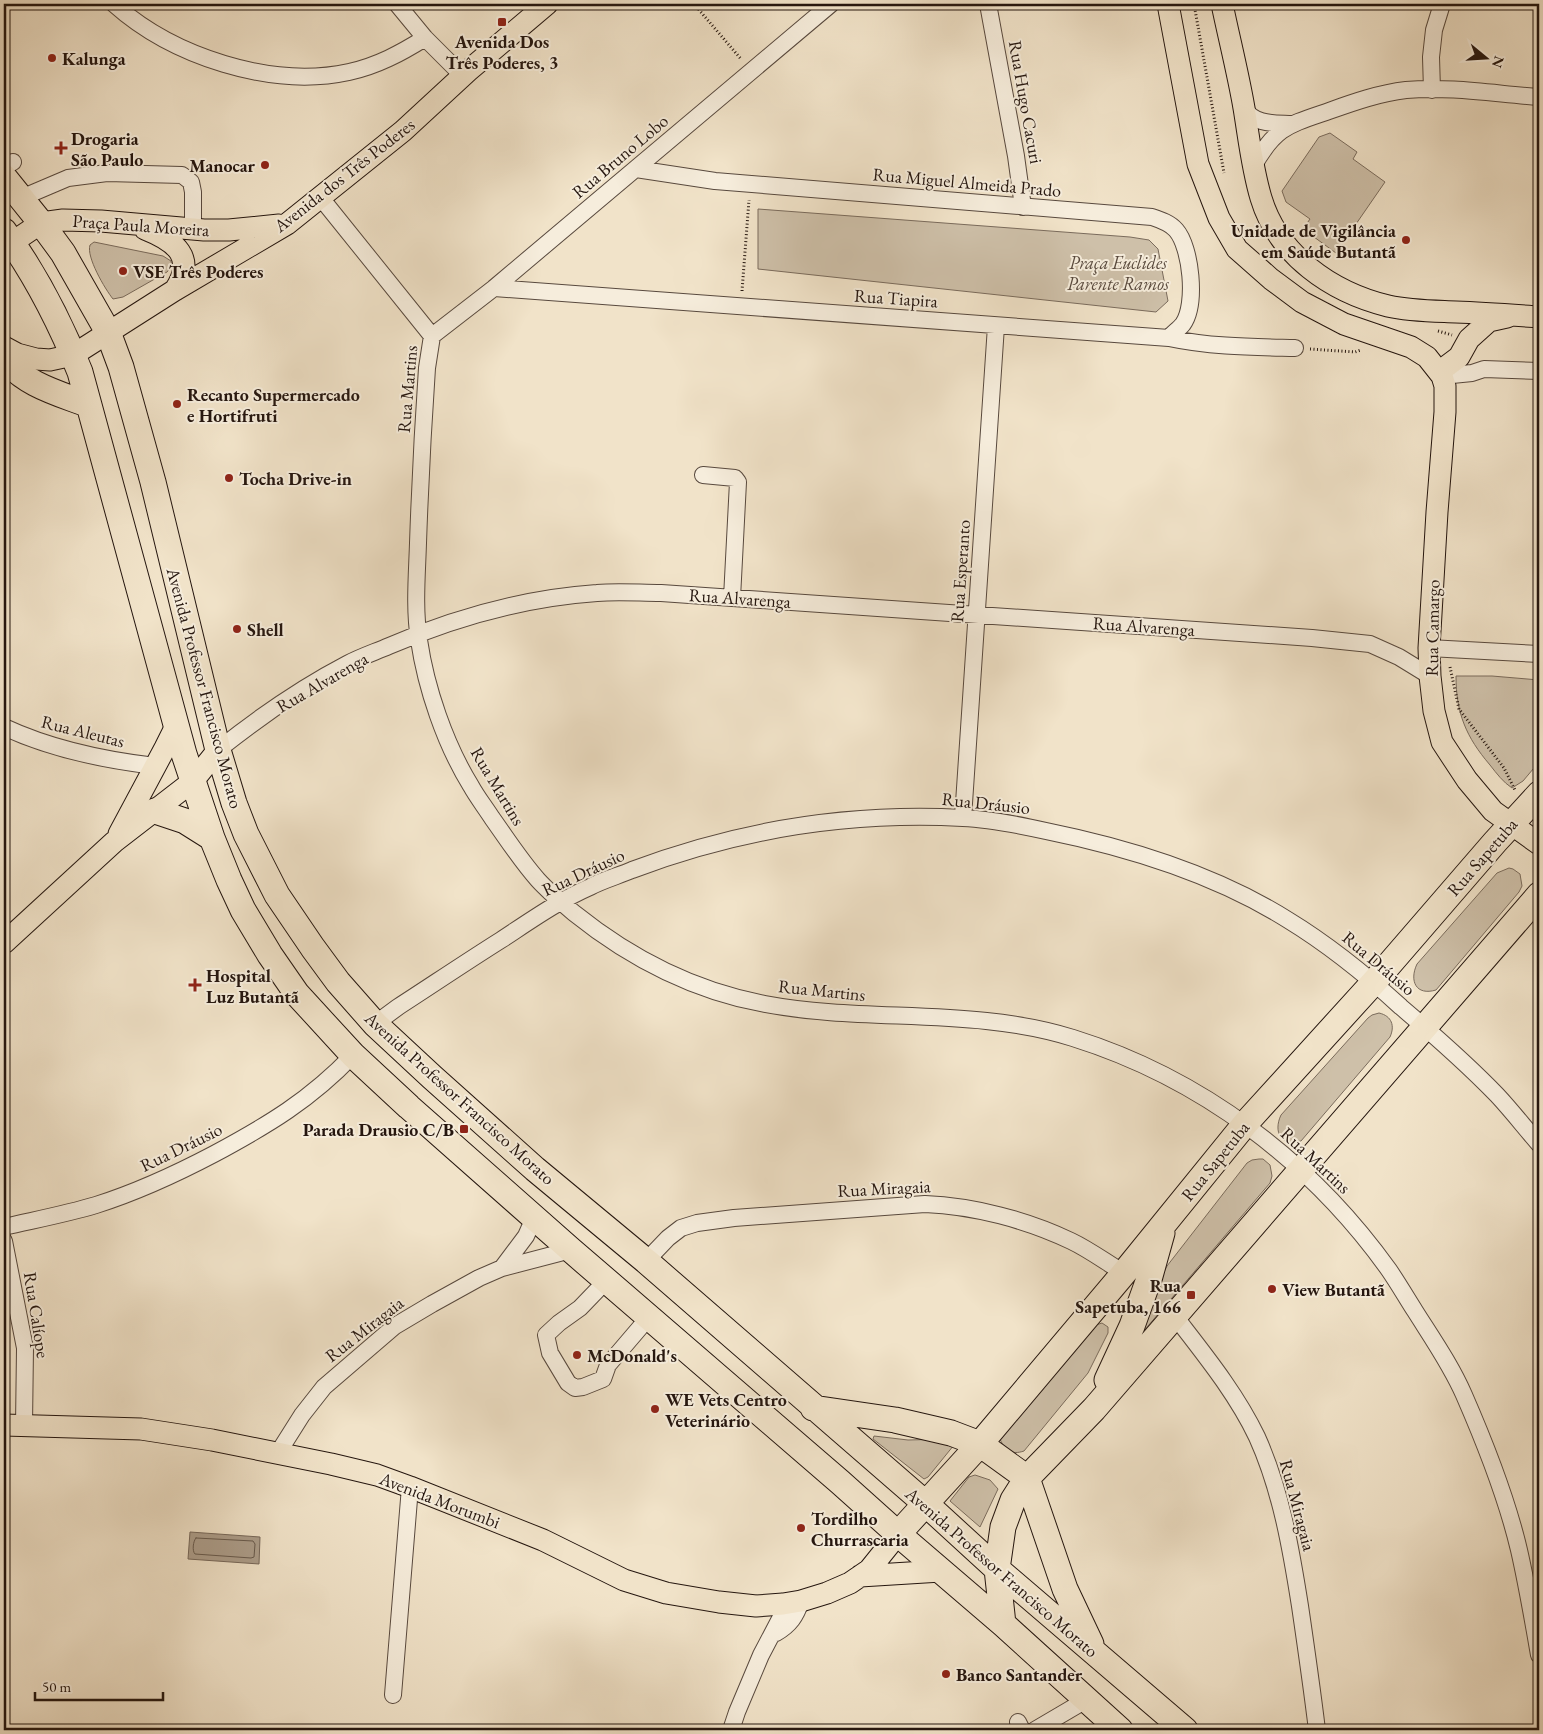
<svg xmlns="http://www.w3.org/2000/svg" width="1543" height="1734" font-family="'EB Garamond',serif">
  <rect width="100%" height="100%" fill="#f1e3c9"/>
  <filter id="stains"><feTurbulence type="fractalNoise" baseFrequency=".004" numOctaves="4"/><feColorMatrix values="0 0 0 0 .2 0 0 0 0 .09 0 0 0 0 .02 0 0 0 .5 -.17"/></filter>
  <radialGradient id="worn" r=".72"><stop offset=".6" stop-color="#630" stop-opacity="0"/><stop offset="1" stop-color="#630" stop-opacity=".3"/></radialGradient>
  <!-- green -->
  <path fill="#cec0a9" stroke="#7a6b5c" d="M1330,133L1357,152L1353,159L1385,182L1336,253L1303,229L1310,219L1286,202L1282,191L1319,137Z
    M758,209L1130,237L1149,240L1158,249L1168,301L1156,312L758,269Z
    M94,242L163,256L171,261L172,266L167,272L123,297L113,299C105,289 86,257 90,245Z
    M1456,676H1492L1539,680V762L1523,781L1512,788C1503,782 1497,774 1490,765C1466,737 1456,713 1456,676Z
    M1509,868L1513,869L1520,874L1522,886L1519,892L1436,990C1416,996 1409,981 1417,964L1497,873Z
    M1379,1013C1392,1016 1395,1026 1390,1037L1301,1141C1281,1147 1273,1132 1281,1115L1368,1018L1372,1015Z
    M1259,1159H1263L1270,1165L1272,1176L1270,1183L1142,1333L1160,1280L1167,1266L1247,1163L1252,1160Z
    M1102,1323L1108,1327V1333L1088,1373L1024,1451C1012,1455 1005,1451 1000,1439L1096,1325Z
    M874,1436L908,1440L949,1439L954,1445L928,1477L924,1479L873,1439Z
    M975,1475L990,1480L998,1489L980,1527L950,1501L969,1477Z"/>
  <!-- water -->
  <path fill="#ac9d8a" stroke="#766759" d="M190,1532L260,1537L259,1564L188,1559Z"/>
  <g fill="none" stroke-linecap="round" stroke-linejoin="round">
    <!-- shore -->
    <path stroke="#685a4c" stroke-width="1" d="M196,1538L253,1541L255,1544L254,1557L251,1558L195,1554C192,1551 193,1541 196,1538Z"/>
    <defs>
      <path id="minor" d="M114,4C172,56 271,89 349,72C377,66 401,53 425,38
        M397,4L425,38L463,76
        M988,4L1016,156L1023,207
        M1432,90L1431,57L1434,30L1442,4
        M1244,108C1254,125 1274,123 1292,124
        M4,167L13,162
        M1253,167C1275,127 1288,125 1329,111C1354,102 1380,93 1406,90C1450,86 1496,94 1539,97
        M636,169L715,181L1152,217C1161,220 1170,223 1176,230C1191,247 1197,304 1183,324C1179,329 1173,333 1169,338
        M21,198L68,178L107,173L182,175L191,182L193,192V228
        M321,198L432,336L427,368C423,426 420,485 418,543C417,575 414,608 419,640C426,688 445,744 471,786C477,797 485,807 492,818C507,839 521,861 538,880C549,892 562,903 574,913C630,958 694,991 765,1004C866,1023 975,1007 1073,1038C1201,1078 1311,1161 1389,1270C1398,1283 1406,1297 1415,1311C1432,1338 1451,1365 1464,1395C1485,1443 1507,1499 1519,1550C1527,1585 1533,1620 1539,1655
        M494,288L1169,338C1211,347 1253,347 1295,348
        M432,336L494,288L831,4
        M1442,376L1472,373L1484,369L1539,371
        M703,475L735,478L738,482L732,598
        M1429,648L1539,654
        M4,727C51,749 104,760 155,766
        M218,750C258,718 301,688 347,664C360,657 375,652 389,646C454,618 525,598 597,593C618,591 640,593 661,593L1312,638L1370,644L1399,657L1430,676
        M963,818L996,326
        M375,1024L398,1007C432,985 466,962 501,940C530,921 558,901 590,887C603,880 618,876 632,870C738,830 850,812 963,818C991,819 1019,825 1046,831C1130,848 1215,874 1288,920C1329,945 1366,975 1401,1007C1434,1035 1467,1064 1497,1095C1512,1111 1525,1128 1539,1144
        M4,1227C34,1220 66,1214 96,1205C137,1192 176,1174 214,1154C268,1125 310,1100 353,1055
        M4,1241L25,1348L24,1425
        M646,1261L668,1238L681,1228L697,1223L734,1218L925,1204C974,1206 1027,1220 1071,1241C1090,1250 1107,1263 1124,1273
        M502,1268L526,1236L534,1218
        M606,1281L580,1308L559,1323L546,1335L550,1353L568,1383L575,1388L583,1387L603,1379L608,1365L649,1317
        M1174,1315C1204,1354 1236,1393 1257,1437C1281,1490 1291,1549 1300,1606C1306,1647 1312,1689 1317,1730
        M278,1453L302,1415L324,1387L395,1326L432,1304L479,1278L502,1268L571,1250
        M776,1633C790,1625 796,1616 801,1601
        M393,1695L410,1487
        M1018,1722L1022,1730
        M731,1730L737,1712L761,1655L782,1615L780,1604
        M1035,1730L1086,1700"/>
      <path id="major" d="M1168,4L1198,164L1219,218L1237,249L1271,279L1302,302L1344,324L1411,347L1427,357L1442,376L1445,386V412L1437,512L1429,648L1430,676L1434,711L1442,742L1467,780L1493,811L1539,844
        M1222,4C1229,38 1238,73 1244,108C1249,138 1252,168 1261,198C1278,255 1331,292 1388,306C1410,311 1433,311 1456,312C1484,313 1511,315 1539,317
        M145,229C175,241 197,257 175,290
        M4,248L41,223L63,220L101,221L204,230H229L279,225
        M4,347L17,354L36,359L50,360L73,355L175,290L287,224L403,131L468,71L547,4
        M1439,372L1459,357L1469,339L1489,321L1507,317
        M119,834L165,748L177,724
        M4,943L114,842L193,781L218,750
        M4,1425L141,1429L212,1440L331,1464L377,1475L410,1487L543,1540L624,1580L666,1593L719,1602L756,1606L783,1604L801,1601L827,1593L850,1583L869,1570L898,1534
        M860,1576L941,1571"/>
      <path id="highway" d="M4,177L41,223L63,253L108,332L121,367L153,482L218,750L234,803L246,834L277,895L313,948L338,982L375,1024L432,1077L535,1169L646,1261L926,1504L997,1569L1185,1730
        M4,231C36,275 60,322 80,372L184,754L212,838L229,880L243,910L270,955L297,994L353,1055L409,1107L571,1250L840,1482L898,1534L1003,1624L1120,1730
        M4,358C25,385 58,393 89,405
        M155,811L185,821L212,838
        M1107,1380L1132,1326L1150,1276L1162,1233
        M813,1408L895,1420L951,1433L980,1444L1027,1478L1065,1589L1091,1644
        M898,1534L980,1444L1124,1273L1245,1124L1374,982L1495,842L1539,794
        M1003,1624L997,1569L1003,1527L1013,1500L1027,1478L1094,1409L1539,895"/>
    </defs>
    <!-- minor casing -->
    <use href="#minor" stroke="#58493e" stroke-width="18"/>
    <!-- major casing -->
    <use href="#major" stroke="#25160f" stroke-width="23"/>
    <!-- highway casing -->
    <use href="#highway" stroke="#25160f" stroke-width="27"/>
    <!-- path -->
    <path stroke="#25160f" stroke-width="3" stroke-dasharray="1 2.5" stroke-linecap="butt" d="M694,4L741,59
      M1194,4L1224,173
      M742,291L749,200
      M1438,331L1452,335
      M1310,349L1355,352L1361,350
      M1450,667L1459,709L1504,768L1515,790"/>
    <!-- minor -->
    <use href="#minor" stroke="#f6eddc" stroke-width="16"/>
    <!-- major -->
    <use href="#major" stroke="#f1e3c9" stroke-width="21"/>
    <!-- highway -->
    <use href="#highway" stroke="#f1e3c9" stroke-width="25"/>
  </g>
  <!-- markers -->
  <g fill="#8f2418" stroke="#f6eddc" stroke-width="2">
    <rect x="497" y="17" width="10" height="10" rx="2.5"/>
    <circle cx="52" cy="58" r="5"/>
    <path d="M58.5 140.5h5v5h5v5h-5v5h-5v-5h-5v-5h5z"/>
    <circle cx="265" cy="165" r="5"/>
    <circle cx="1406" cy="240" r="5"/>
    <circle cx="123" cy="271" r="5"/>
    <circle cx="177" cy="404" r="5"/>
    <circle cx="229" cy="478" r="5"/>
    <circle cx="237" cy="629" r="5"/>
    <path d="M192.5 977.5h5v5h5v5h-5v5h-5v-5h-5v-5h5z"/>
    <rect x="459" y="1124" width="10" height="10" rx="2.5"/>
    <circle cx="1272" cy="1289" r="5"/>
    <rect x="1186" y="1290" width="10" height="10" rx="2.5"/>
    <circle cx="577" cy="1355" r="5"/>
    <circle cx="655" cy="1409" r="5"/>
    <circle cx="801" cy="1528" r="5"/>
    <circle cx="946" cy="1674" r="5"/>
  </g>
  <g text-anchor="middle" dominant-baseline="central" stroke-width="4" stroke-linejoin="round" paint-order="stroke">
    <!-- poi labels -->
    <g font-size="18" font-weight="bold" fill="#25160f" stroke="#f6eddc" text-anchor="start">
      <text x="502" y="41" text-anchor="middle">Avenida Dos<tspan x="502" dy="21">Três Poderes, 3</tspan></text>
      <text x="62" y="58">Kalunga</text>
      <text x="71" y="138">Drogaria<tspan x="71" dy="21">São Paulo</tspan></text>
      <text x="255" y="165" text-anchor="end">Manocar</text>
      <text x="1396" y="230" text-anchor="end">Unidade de Vigilância<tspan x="1396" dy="21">em Saúde Butantã</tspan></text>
      <text x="133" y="271">VSE Três Poderes</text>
      <text x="187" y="394">Recanto Supermercado<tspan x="187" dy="21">e Hortifruti</tspan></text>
      <text x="239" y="478">Tocha Drive-in</text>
      <text x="247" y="629">Shell</text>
      <text x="206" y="975">Hospital<tspan x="206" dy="21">Luz Butantã</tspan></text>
      <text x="454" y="1129" text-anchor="end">Parada Drausio C/B</text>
      <text x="1181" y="1285" text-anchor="end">Rua<tspan x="1181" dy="21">Sapetuba, 166</tspan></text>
      <text x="1282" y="1289">View Butantã</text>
      <text x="587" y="1355">McDonald's</text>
      <text x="665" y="1399">WE Vets Centro<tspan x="665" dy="21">Veterinário</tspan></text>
      <text x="811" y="1518">Tordilho<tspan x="811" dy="21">Churrascaria</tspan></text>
      <text x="956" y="1674">Banco Santander</text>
    </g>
    <!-- street labels -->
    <g font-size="18" fill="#25160f" stroke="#f6eddc">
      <text transform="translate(1026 102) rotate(80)">Rua Hugo Cacuri</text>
      <text transform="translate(620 156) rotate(-40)">Rua Bruno Lobo</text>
      <text transform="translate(344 175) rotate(-38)">Avenida dos Três Poderes</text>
      <text transform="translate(967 182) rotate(5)">Rua Miguel Almeida Prado</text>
      <text transform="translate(141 225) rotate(4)">Praça Paula Moreira</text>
      <text transform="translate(896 298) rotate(4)">Rua Tiapira</text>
      <text transform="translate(407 389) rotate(-85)">Rua Martins</text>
      <text transform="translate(960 571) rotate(-86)">Rua Esperanto</text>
      <text transform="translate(740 598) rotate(4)">Rua Alvarenga</text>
      <text transform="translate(1144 626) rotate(4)">Rua Alvarenga</text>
      <text transform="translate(1432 628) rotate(-89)">Rua Camargo</text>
      <text transform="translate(322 682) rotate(-30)">Rua Alvarenga</text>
      <text transform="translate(205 688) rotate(75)">Avenida Professor Francisco Morato</text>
      <text transform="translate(83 731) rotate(14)">Rua Aleutas</text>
      <text transform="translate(498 786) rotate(59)">Rua Martins</text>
      <text transform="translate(986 803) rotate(6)">Rua Dráusio</text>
      <text transform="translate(1482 857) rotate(-49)">Rua Sapetuba</text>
      <text transform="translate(583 872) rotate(-25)">Rua Dráusio</text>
      <text transform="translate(1379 963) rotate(40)">Rua Dráusio</text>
      <text transform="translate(822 990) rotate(6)">Rua Martins</text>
      <text transform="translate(460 1098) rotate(42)">Avenida Professor Francisco Morato</text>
      <text transform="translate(181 1147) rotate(-26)">Rua Dráusio</text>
      <text transform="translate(1316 1160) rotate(43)">Rua Martins</text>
      <text transform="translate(1215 1161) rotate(-51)">Rua Sapetuba</text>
      <text transform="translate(884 1188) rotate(-3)">Rua Miragaia</text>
      <text transform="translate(37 1315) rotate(81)">Rua Calíope</text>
      <text transform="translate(364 1329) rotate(-38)">Rua Miragaia</text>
      <text transform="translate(440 1500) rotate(21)">Avenida Morumbi</text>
      <text transform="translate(1298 1505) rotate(75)">Rua Miragaia</text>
      <text transform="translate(1002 1572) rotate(41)">Avenida Professor Francisco Morato</text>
    </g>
    <!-- park labels -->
    <g font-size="18" font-style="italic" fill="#58493d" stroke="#f6eddc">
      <text x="1118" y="262">Praça Euclides<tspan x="1118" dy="21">Parente Ramos</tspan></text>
    </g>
  </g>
  <!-- margin -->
  <rect width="1543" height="1734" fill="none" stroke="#f1e3c9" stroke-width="20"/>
  <rect x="5" y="5" width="1533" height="1724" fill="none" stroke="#25160f" stroke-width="2.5"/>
  <rect x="10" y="10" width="1523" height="1714" fill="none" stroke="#25160f"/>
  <!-- north arrow -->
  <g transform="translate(1486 58) rotate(108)" stroke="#f6eddc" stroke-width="4" paint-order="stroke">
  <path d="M0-4L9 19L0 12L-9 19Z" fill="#25160f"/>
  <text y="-8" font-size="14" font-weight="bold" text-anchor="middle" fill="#25160f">N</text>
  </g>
  <!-- scale -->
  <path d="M35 1692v8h128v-8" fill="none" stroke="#25160f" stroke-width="2.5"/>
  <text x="42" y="1692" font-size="15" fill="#25160f" stroke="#f6eddc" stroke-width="4" paint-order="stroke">50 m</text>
  <rect width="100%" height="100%" filter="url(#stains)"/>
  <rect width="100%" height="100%" fill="url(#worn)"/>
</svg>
